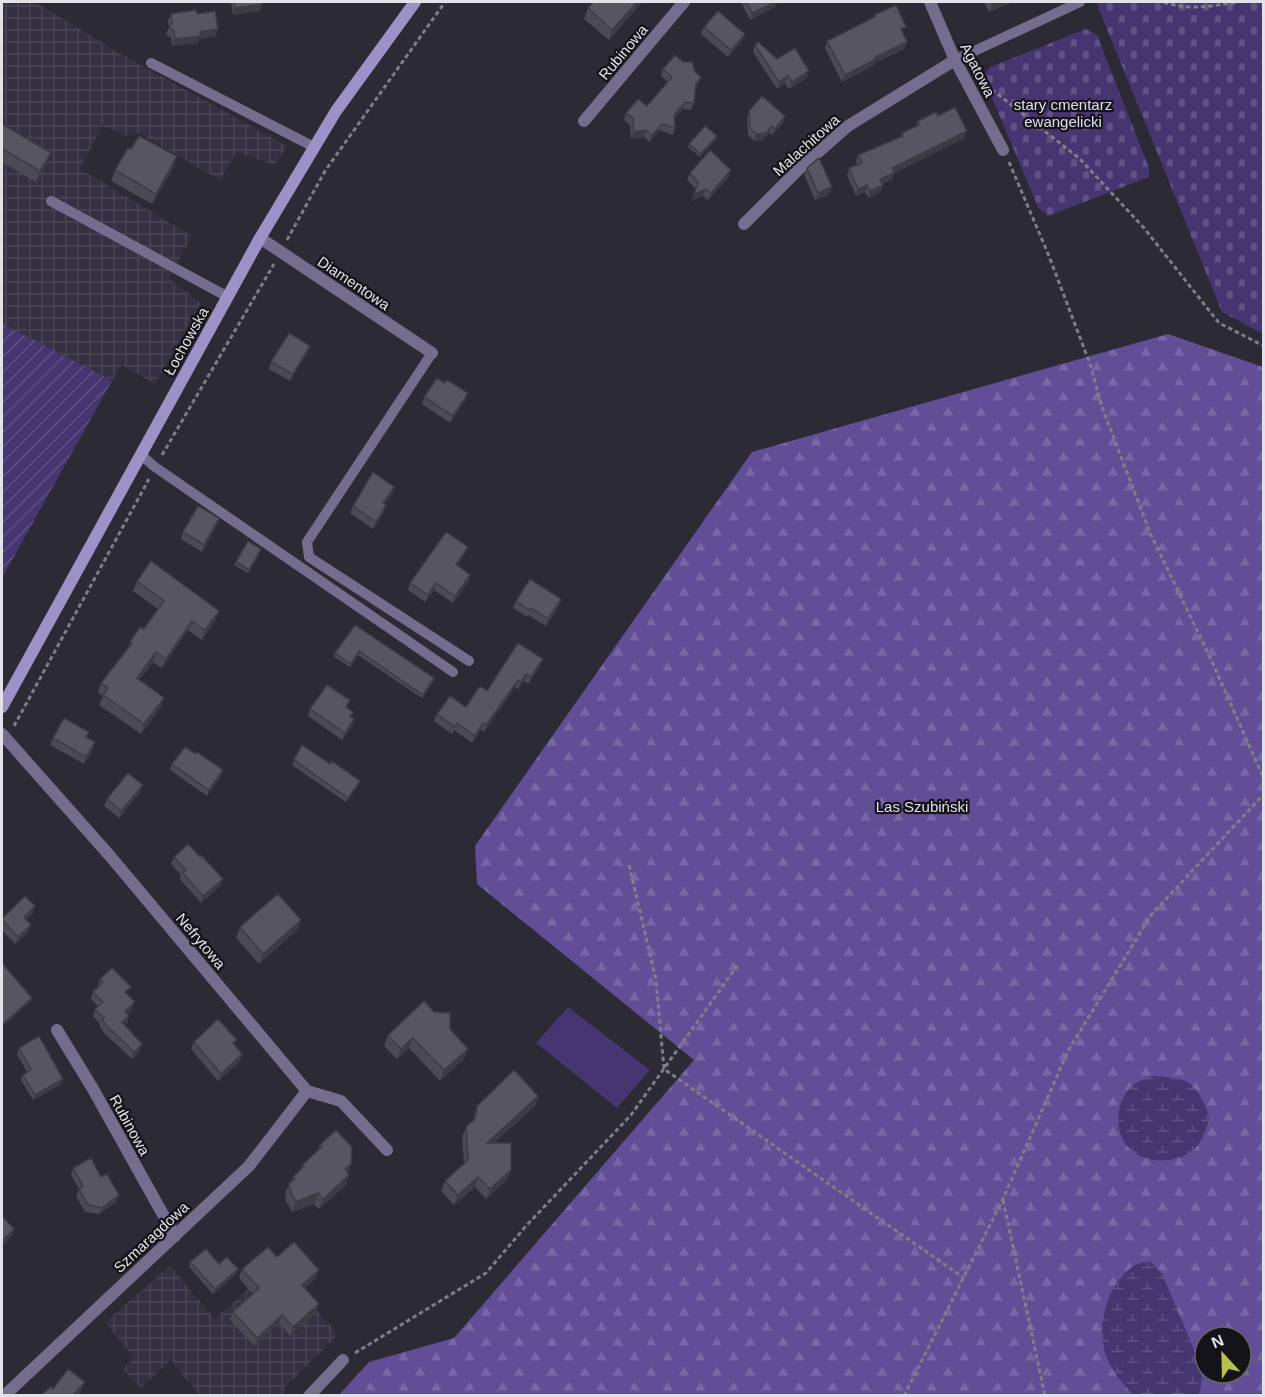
<svg xmlns="http://www.w3.org/2000/svg" width="1265" height="1397" font-family="Helvetica,sans-serif">
  <defs>
    <pattern id="industrial-grid" width="8" height="8" patternUnits="userSpaceOnUse" patternTransform="scale(1.5)"><rect width="8" height="8" fill="#353142"/><path d="M0 4h8M4 0v8" fill="none" stroke="#484554"/></pattern>
    <pattern id="forest-firs" width="22" height="20" patternUnits="userSpaceOnUse" patternTransform="scale(1.5)"><rect width="22" height="20" fill="#614e96"/><path d="M5 1l3.5 6h-7zM16 11l3.5 6h-7z" fill="#7867a5"/></pattern>
    <pattern id="wetland-marsh" width="20" height="14" patternUnits="userSpaceOnUse" patternTransform="scale(1.5)"><rect width="20" height="14" fill="#453570"/><path d="M1 5h8M5 5V1M11 12h8M15 12V8" fill="none" stroke="#605284"/></pattern>
    <pattern id="cemetery-stones" width="16" height="16" patternUnits="userSpaceOnUse" patternTransform="scale(1.5)"><rect width="16" height="16" fill="#453570"/><path d="M2 7V4a2 2 0 0 1 4 0v3zM10 15v-3a2 2 0 0 1 4 0v3z" fill="#605284"/></pattern>
    <pattern id="garden-furrows" width="10" height="10" patternUnits="userSpaceOnUse" patternTransform="scale(1.5)"><rect width="10" height="10" fill="#453570"/><path d="M-1 1l2-2M0 10L10 0M9 11l2-2" fill="none" stroke="#605284"/></pattern>
  </defs>
  <rect width="100%" height="100%" fill="#2c2a35"/>
  <!-- industrial -->
  <path fill="url(#industrial-grid)" d="M2,2H35L121,54L287,146L275,165L237,152L220,180L139,133L127,136L102,126L80,169L192,236L169,279L201,303L155,384L122,365L112,381L2,323Z
    M276,1263L338,1335L285,1387V1395H199L171,1360L141,1388L123,1369L134,1358L105,1322L170,1266L215,1319Z"/>
  <!-- forest -->
  <path fill="url(#forest-firs)" fill-rule="evenodd" d="M1168,334L1263,367V1395L338,1396L369,1362L454,1338L694,1060L477,884L475,846L752,452ZM1205,1337H1241V1373H1205Z"/>
  <!-- wetland -->
  <path fill="url(#wetland-marsh)" d="M1152,1076C1163,1077 1180,1077 1189,1083C1197,1088 1209,1109 1209,1118C1209,1123 1205,1131 1203,1136C1199,1146 1191,1154 1181,1157C1144,1170 1110,1146 1120,1106C1122,1099 1126,1091 1132,1086C1137,1081 1146,1079 1152,1076Z
    M1150,1261L1162,1274L1193,1347L1202,1377L1200,1392L1197,1395H1133C1122,1382 1110,1370 1105,1352C1097,1324 1107,1285 1132,1267C1137,1263 1144,1263 1150,1261Z"/>
  <!-- cemetery -->
  <path fill="url(#cemetery-stones)" d="M1096,2H1263V334L1222,312Z
    M1086,29L1097,35L1149,168V177L1048,216L1038,207L985,81V74L990,67Z"/>
  <!-- garden -->
  <path fill="url(#garden-furrows)" d="M2,323L112,381L2,578Z"/>
  <!-- pitch -->
  <path fill="#453570" d="M568,1007L650,1070L617,1108L536,1043Z"/>
  <g fill="none" stroke-linecap="round" stroke-linejoin="round">
    <!-- path -->
    <path stroke="#7f7d86" stroke-width="3" stroke-dasharray="4.5 3" stroke-linecap="butt" d="M1164,2C1188,11 1212,6 1238,2
      M986,85L1079,158L1144,228L1219,323L1264,346
      M1009,162L1049,256L1090,364L1102,407L1151,535L1209,655L1264,779
      M287,240L325,171L445,2
      M162,455L274,264
      M14,726L149,479
      M629,865L656,980L664,1069L964,1278
      M1003,1200L1045,1396
      M355,1353L486,1273L526,1226L631,1115L737,966
      M904,1396L1003,1199L1068,1051L1151,915L1264,794"/>
    <!-- service -->
    <path stroke="#746d8e" stroke-width="10" d="M955,60L1080,2
      M151,63L314,147
      M51,201L228,297
      M432,353L307,542L309,557L469,661
      M141,455L155,467L453,672"/>
    <!-- minor -->
    <path stroke="#746d8e" stroke-width="12" d="M930,2L955,60L1003,150
      M584,121L684,2
      M744,224L800,168L848,126L955,60
      M260,238L432,353
      M2,734L110,856L307,1091L341,1101L387,1150
      M57,1030L93,1089L175,1236
      M4,1396L249,1166L307,1091
      M309,1396L343,1360"/>
    <!-- secondary -->
    <path stroke="#9d92c7" stroke-width="12" d="M2,707L260,238L336,111L415,2"/>
  </g>
  <!-- wall -->
  <path fill="#4b4953" d="M231,2H262L260,11L233,15Z
    M642,2L609,40L584,19L588,8Z
    M741,2H777L775,7L750,20Z
    M984,2H1014L989,12Z
    M171,14H197L216,36L199,39L198,43L172,46L171,38L166,34L169,27L168,21Z
    M874,15L903,34L907,42L904,49L875,63L873,66L842,82L825,48L827,41L873,18Z
    M704,27L745,34L742,41L728,57L701,34Z
    M755,45L777,59L807,78L789,89L785,83L777,89L753,52Z
    M663,69L695,72L701,77L698,84L695,89L694,103L691,110L683,109L674,118L675,128L673,135L659,130L649,142L644,137L631,139L630,125L624,120L626,113L647,106L668,82L661,76Z
    M749,111L785,116L783,123L772,135L769,133L763,140L754,141L748,135L747,118Z
    M938,116L967,131L964,138L894,173L892,180L882,184L883,185L880,192L868,198L865,192L856,196L847,175L849,168L857,165L856,162L858,155L901,137L902,133L916,127L918,121Z
    M2,124L47,163L36,182L2,162Z
    M716,139L700,157L688,147L689,144Z
    M131,149L177,156L174,167L152,204L111,181L115,170Z
    M807,168L830,194L815,200L804,175Z
    M690,173L729,177L708,200L703,196L691,201L696,189L687,180Z
    M307,353L290,381L269,369L271,362Z
    M424,397L465,400L450,423L422,404Z
    M394,487L392,494L384,504V512L373,529L350,513L353,506Z
    M217,525L202,552L181,539L183,532Z
    M260,553L248,573L234,565L236,562Z
    M465,554L457,566L470,575L468,582L453,603L434,590L425,602L408,590L410,583Z
    M137,581L216,620L202,640L188,630L162,668L153,662L139,680L164,698L161,707L141,734L99,705L103,696L98,693L101,683L128,648L130,642L144,629L158,609L133,591Z
    M516,601L559,606L546,626L528,615L527,617L513,608Z
    M355,625L434,678L433,682L422,698L358,655L350,667L334,657L335,653Z
    M543,659L540,666L528,684L524,681L518,689L515,687L484,732L481,730L472,743L454,730L452,734L434,721L437,714L466,707Z
    M347,708L353,712L351,717L354,719L352,726L342,740L308,716L310,709Z
    M89,732L87,737L93,749L84,764L50,745L53,738Z
    M196,754L223,770L221,776L207,796L170,770L172,764Z
    M294,760L330,764L360,781L358,786L346,802L292,765Z
    M140,792L119,818L104,806L107,799Z
    M174,857H200L223,879L220,886L201,903L180,879L181,875L171,864Z
    M33,913L26,920L28,932L15,944L2,930V919Z
    M301,920L297,930L259,964L236,938L240,927Z
    M100,979L128,994L127,995L132,1009L127,1014L129,1016L127,1023L125,1025L140,1051L132,1059L104,1033L100,1027V1024L93,1016L95,1009L99,1007L91,999L93,992L98,987V986Z
    M450,1029L464,1059L440,1081L409,1048L397,1059L384,1046L388,1035Z
    M194,1042L235,1045L242,1054L240,1061L218,1081L191,1049Z
    M19,1048L61,1084L33,1100L21,1080L23,1075L27,1072L17,1054Z
    M538,1096L535,1106L494,1143L511,1170L507,1180L486,1199L475,1187L454,1205L441,1191L445,1181L464,1163L462,1137L466,1127L473,1121L477,1106Z
    M320,1145L351,1164L348,1173L346,1185L319,1209L314,1204L292,1212L287,1203L285,1195L289,1184L291,1183L293,1177L301,1169L303,1164L318,1150Z
    M73,1168L101,1177L119,1195L116,1202L99,1214L85,1212L76,1196L79,1189L71,1175Z
    M277,1257L316,1278L305,1288L316,1313L290,1336L279,1323L254,1346L230,1320L233,1312L253,1294L239,1278L242,1269Z
    M190,1262L219,1264L236,1274L213,1294L189,1267Z"/>
  <!-- shaded-wall -->
  <path fill="#3d3c44" d="M637,2H642L609,40L612,30Z
    M775,2H777L775,7L750,20L752,13Z
    M993,2H1014L989,12Z
    M262,4L260,11L233,15L235,8Z
    M218,29L216,36L199,39L198,43L172,46L175,39L200,32Z
    M745,34L742,41L728,57L731,50Z
    M907,42L904,49L875,63L873,66L842,82L845,75L875,57Z
    M809,71L807,78L789,89L792,82Z
    M788,76L785,83L777,89L779,82Z
    M701,77L698,84L693,91L696,84Z
    M685,102L683,109L671,122L674,115Z
    M785,116L783,123L772,135L775,129Z
    M662,124L659,130L649,142L652,135Z
    M772,126L769,133L763,140L754,141L756,134Z
    M646,130L644,137L631,139L634,132Z
    M967,131L964,138L890,175L892,168Z
    M717,136L716,139L700,157L701,154Z
    M51,153L47,163L36,182L40,171Z
    M177,156L174,167L152,204L156,194Z
    M731,170L729,177L708,200L711,193Z
    M894,173L892,180L878,186L880,179Z
    M867,185L865,192L856,196L858,189Z
    M883,185L880,192L868,198L870,191Z
    M832,187L830,194L815,200L818,193Z
    M706,189L703,196L691,201L694,194Z
    M310,346L307,353L290,381L293,374Z
    M468,393L465,400L450,423L453,416Z
    M394,487L392,494L380,510L383,503Z
    M386,505L384,512L373,529L376,522Z
    M219,518L217,525L202,552L204,545Z
    M468,547L465,554L453,571L456,564Z
    M470,575L468,582L453,603L455,596Z
    M436,583L434,590L425,602L428,595Z
    M561,599L559,606L546,626L548,619Z
    M219,611L216,620L202,640L205,630Z
    M192,621L188,630L162,668L166,659Z
    M156,652L153,662L133,688L137,678Z
    M543,659L540,666L528,684L531,677Z
    M526,674L524,681L518,689L521,682Z
    M518,680L515,687L484,732L486,725Z
    M164,698L161,707L141,734L144,724Z
    M354,719L352,726L342,740L345,733Z
    M483,723L481,730L472,743L475,736Z
    M95,742L93,749L84,764L86,757Z
    M223,770L221,776L207,796L209,790Z
    M360,781L358,786L346,802L348,798Z
    M143,785L140,792L119,818L121,811Z
    M223,879L220,886L201,903L203,896Z
    M35,906L33,913L21,924L24,917Z
    M301,920L297,930L259,964L263,954Z
    M31,925L28,932L15,944L18,937Z
    M32,998L31,1001L2,1027V1025Z
    M135,1002L132,1009L122,1018L125,1011Z
    M129,1016L127,1023L120,1029L122,1022Z
    M413,1038L409,1048L397,1059L401,1049Z
    M142,1044L140,1051L132,1059L134,1052Z
    M468,1049L464,1059L440,1081L444,1070Z
    M242,1054L240,1061L218,1081L221,1074Z
    M63,1079L61,1084L33,1100L35,1095Z
    M538,1096L535,1106L484,1152L487,1143Z
    M351,1164L347,1174L345,1169Z
    M511,1170L507,1180L486,1199L490,1189Z
    M349,1175L346,1185L319,1209L323,1199Z
    M478,1177L475,1187L454,1205L458,1195Z
    M318,1193L314,1204L292,1212L296,1202Z
    M119,1195L116,1202L99,1214L102,1208Z
    M14,1229L12,1236L2,1246V1241Z
    M238,1269L236,1274L213,1294L215,1289Z
    M319,1270L316,1278L299,1293L302,1285Z
    M319,1304L316,1313L290,1336L293,1327Z
    M282,1315L279,1323L254,1346L257,1338Z
    M85,1382L81,1392L78,1395H73Z"/>
  <!-- building -->
  <path fill="#575561" stroke="#3d3c44" stroke-width="1.5" d="M234,2H262V4L235,8Z
    M593,2H637L612,30L588,8Z
    M747,2H775L752,13Z
    M896,5L906,27L901,29L907,42L875,57L876,59L845,75L827,41L875,17L874,15Z
    M196,10L197,14L215,11L218,29L200,32V36L175,39L174,31L169,27L172,23L171,14Z
    M718,11L745,34L731,50L704,27Z
    M758,42L777,59L795,48L809,71L792,82L788,76L779,82L755,45Z
    M675,55L683,62H692L695,72L701,77L696,84L694,103L685,102L674,115L675,128L662,124L652,135L646,130L634,132L633,118L626,113L638,99L647,106L672,77L663,69Z
    M762,96L785,116L775,129L772,126L766,133L756,134L750,128L749,111Z
    M955,107L967,131L892,168L894,173L880,179L883,185L870,191L867,185L858,189L849,168L862,163L858,155L903,136L902,133L919,125L918,121L936,112L938,116Z
    M2,124L51,153L40,171L2,149Z
    M705,126L717,136L701,154L689,144Z
    M139,136L177,156L156,194L115,170L128,148L131,149Z
    M710,150L731,170L711,193L706,189L694,194L698,182L690,173Z
    M819,158L832,187L818,193L807,168Z
    M289,333L310,346L293,374L271,362Z
    M437,378L445,383L447,380L468,393L453,416L424,397Z
    M373,472L394,487L383,503L386,505L376,522L353,506Z
    M198,506L219,518L204,545L183,532Z
    M446,532L468,547L456,564L470,575L455,596L436,583L428,595L410,583Z
    M248,541L261,549L249,570L236,562Z
    M151,561L219,611L205,630L192,621L166,659L156,652L137,678L164,698L144,724L103,695L108,688L101,683L132,643L130,642L140,627L144,629L164,601L137,581Z
    M530,579L561,599L548,619L531,608L529,610L516,601Z
    M355,625L434,678L423,695L359,651L351,664L335,653Z
    M518,643L543,659L531,677L526,674L521,682L518,680L486,725L483,723L475,736L457,723L455,727L437,714L450,696L466,707L480,686L487,691Z
    M327,685L350,700L346,707L353,712L350,716L354,719L345,733L310,709Z
    M64,718L89,732L86,737L95,742L86,757L53,738Z
    M302,745L330,764L332,761L360,781L348,798L294,760Z
    M185,747L196,754L197,752L223,770L209,790L172,764Z
    M128,773L143,785L121,811L107,799Z
    M188,844L200,857L201,855L223,879L203,896L182,872L186,870L174,857Z
    M278,894L301,920L263,954L240,927Z
    M25,896L35,906L24,917L31,925L18,937L2,920V919Z
    M2,963L32,998L2,1025Z
    M112,968L131,987L125,992L135,1002L125,1011L129,1016L122,1022L142,1044L134,1052L107,1026L102,1020L104,1018L95,1009L103,1002L93,992L103,982L100,979Z
    M424,1001L434,1012L450,1013V1029L468,1049L444,1070L413,1038L401,1049L388,1035Z
    M218,1019L237,1040L233,1043L242,1054L221,1074L194,1042Z
    M39,1036L63,1079L35,1095L23,1075L31,1070L19,1048Z
    M514,1070L538,1096L487,1143H511V1170L490,1189L478,1177L458,1195L445,1181L468,1160L466,1127L475,1119L477,1106Z
    M336,1130L352,1147L351,1164L345,1169L349,1175L323,1199L318,1193L296,1202L291,1192L289,1184L295,1179L293,1177L304,1166L303,1164L322,1147L320,1145Z
    M91,1158L101,1177L107,1174L119,1195L102,1208L88,1205L79,1189L83,1186L73,1168Z
    M2,1216L14,1229L2,1241Z
    M294,1242L319,1270L302,1285L319,1304L293,1327L282,1315L257,1338L233,1312L259,1288L242,1269L268,1247L277,1257Z
    M206,1249L219,1264L227,1257L238,1269L215,1289L190,1262Z
    M68,1369L85,1382L73,1395H41L51,1387L53,1389Z"/>
  <g text-anchor="middle" dominant-baseline="central" stroke-width="4.5" stroke-linejoin="round" paint-order="stroke">
    <!-- street labels -->
    <g font-size="15" fill="#e3e2e9" stroke="#141318">
      <text transform="translate(623 52) rotate(-50)">Rubinowa</text>
      <text transform="translate(978 70) rotate(63)">Agatowa</text>
      <text transform="translate(806 145) rotate(-42)">Malachitowa</text>
      <text transform="translate(354 283) rotate(34)">Diamentowa</text>
      <text transform="translate(186 341) rotate(-61)">Łochowska</text>
      <text transform="translate(201 941) rotate(50)">Nefrytowa</text>
      <text transform="translate(130 1125) rotate(61)">Rubinowa</text>
      <text transform="translate(151 1237) rotate(-43)">Szmaragdowa</text>
    </g>
    <!-- park labels -->
    <g font-size="15" fill="#e0ddf2" stroke="#141318">
      <text x="1063" y="104">stary cmentarz<tspan x="1063" dy="17">ewangelicki</tspan></text>
      <text x="922" y="806">Las Szubiński</text>
    </g>
  </g>
  <!-- border -->
  <rect width="1265" height="1397" fill="none" stroke="#e3e2e9" stroke-width="6"/>
  <!-- north arrow -->
  <g transform="translate(1223 1355) rotate(338)"><circle r="28" fill="#141318" stroke="#67666c" stroke-width="1.5"/>
  <path d="M0-4.5L10 22L0 15L-10 22Z" fill="#b7c148"/>
  <text y="-9" font-size="16" font-weight="bold" text-anchor="middle" fill="#e3e2e9">N</text>
  </g>
</svg>
